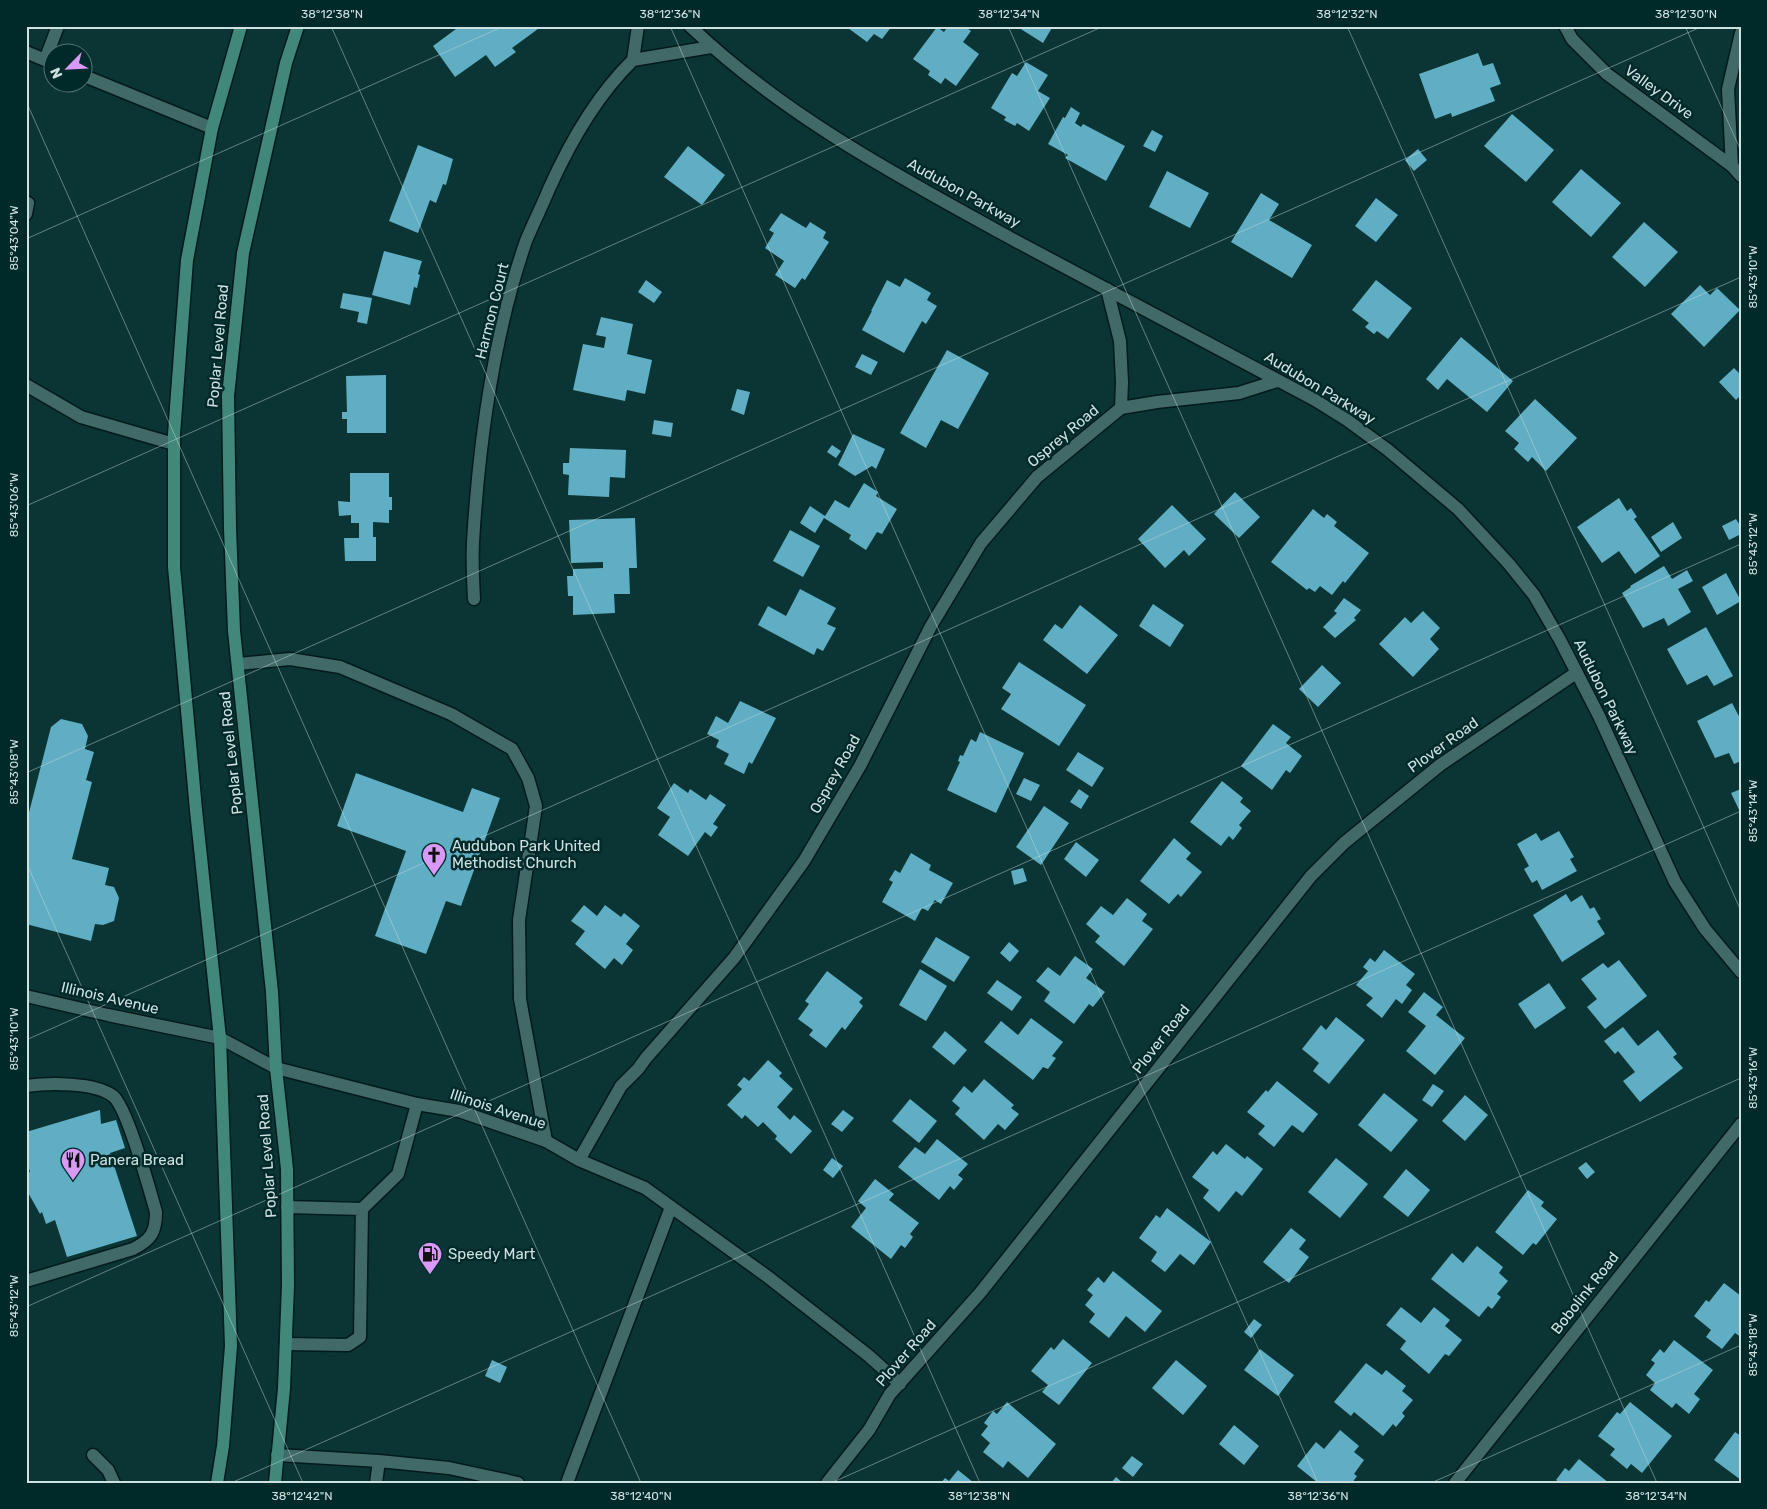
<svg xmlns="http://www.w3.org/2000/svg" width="1767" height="1509" font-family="Rubik,sans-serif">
  <rect width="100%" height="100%" fill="#0b3534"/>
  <!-- building -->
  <path fill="#5faec3" d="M460,26H542L512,48L516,52L495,67L486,55L455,77L433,46Z
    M849,26H892L882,39L874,34L867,42L848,28Z
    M948,26H964L971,31L963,42L979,54L956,86L945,78L941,84L928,75L930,71L913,59L937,27L944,32Z
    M1016,26H1053L1043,43Z
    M1478,53L1483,66L1493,63L1501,84L1490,88L1495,101L1452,117L1451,113L1435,119L1419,74Z
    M1026,62L1048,75L1038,91L1050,98L1029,131L1017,123L1015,126L1004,120L1006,117L991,108L1012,73L1017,76Z
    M1071,107L1080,113L1075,123L1081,127L1083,124L1125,146L1106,181L1065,158L1068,155L1048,144L1063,117L1065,118Z
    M1512,114L1554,150L1526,182L1484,146Z
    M1152,130L1163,136L1155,152L1143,146Z
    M418,145L453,159L446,185L443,184L436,203L430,200L418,233L389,221Z
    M688,146L725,175L702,205L664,177Z
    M1418,149L1427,160L1414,171L1405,160Z
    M1581,169L1621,203L1591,237L1552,202Z
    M1167,171L1209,193L1190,228L1149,207Z
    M1261,193L1279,204L1269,220L1312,245L1292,278L1231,242Z
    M1376,198L1398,215L1376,242L1355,226Z
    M781,213L806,228L810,222L826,232L823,238L829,242L805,280L802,278L795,288L775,275L784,261L765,248L774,233L769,230Z
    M1644,222L1678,252L1645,287L1612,257Z
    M384,251L422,261L418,274L420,275L417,288L414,287L410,305L372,295Z
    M905,278L931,293L927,300L937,306L926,324L922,321L904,353L862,330L872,311H871L887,280L900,287Z
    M646,280L662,292L654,303L638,292Z
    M1376,280L1412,308L1388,339L1377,331L1374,334L1365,327L1369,323L1352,310Z
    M1700,285L1710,295L1717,288L1740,310L1704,347L1671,314Z
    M343,293L372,298L367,324L357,322L359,312L340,308Z
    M601,317L633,324L627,354L652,360L645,394L627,390L625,401L573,390L583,344L604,348L606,337L596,335Z
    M1461,337L1513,381L1487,412L1447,379L1438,390L1426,379Z
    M947,350L989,373L958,429L941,420L926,448L900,433Z
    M862,354L878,362L871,375L855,367Z
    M1734,368L1741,375V395L1736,400L1719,382Z
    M386,375V433H347V419H342V412H347L346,376Z
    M737,389L750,392L744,415L731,410Z
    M1535,399L1577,438L1546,471L1532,457L1528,462L1514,449L1519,443L1505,431Z
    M654,420L673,423L671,437L652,434Z
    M853,434L885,449L876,469L872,466L855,476L838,465Z
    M832,445L841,451L836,458L827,452Z
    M570,448L626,450L625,478L610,477L609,497L568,495L569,475L563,474V463H569Z
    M350,473H389V497H392V510H389V523L373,522V537H376V561H345L344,538H359V523H351V515L339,516L338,501L350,502Z
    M864,483L878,492L876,496L897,509L882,534L877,532L866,550L849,539L851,535L824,518L815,533L800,523L810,506L825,516L835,500L849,508Z
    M1235,492L1260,517L1239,538L1214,514Z
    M1619,498L1627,511L1631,508L1637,517L1634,519L1660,556L1635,574L1619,551L1602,563L1577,527Z
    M1172,505L1206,539L1189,556L1184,550L1165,568L1138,539Z
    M1313,509L1324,518L1327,514L1337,522L1334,526L1369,553L1345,583L1343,581L1332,595L1320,586L1315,592L1309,588L1307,590L1271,562Z
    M635,518L637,568H629L630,594H614L615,613L573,615V596H568L567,576H573V569L603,568V562L571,563L569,520Z
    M1736,519L1741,527V534L1729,540L1722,526Z
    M1673,522L1682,538L1661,552L1651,537Z
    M790,530L820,546L803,577L773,561Z
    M1664,566L1672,579L1687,570L1693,581L1678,589L1691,612L1668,626L1664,618L1643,628L1622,593L1631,587L1630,586Z
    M1726,573L1741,601L1717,615L1702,587Z
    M800,589L836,608L827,624L836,628L823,651L817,648L814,655L758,625L768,606L786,616Z
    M1344,598L1361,610L1354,618L1356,620L1335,638L1323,627L1337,613L1334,611Z
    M1153,604L1184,625L1170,647L1139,626Z
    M1080,605L1118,635L1087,674L1043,640L1055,624L1062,629Z
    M1423,611L1440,628L1430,639L1439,649L1413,677L1379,644L1405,617L1411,623Z
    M1706,627L1733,676L1714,686L1707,675L1687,685L1667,649Z
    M1019,662L1086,705L1059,746L1001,709L1011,694L1002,688Z
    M1322,665L1341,683L1318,707L1299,689Z
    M740,701L776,718L752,764L749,762L744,774L724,764L729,754L716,747L719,740L707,734L716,716L728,723Z
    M1732,703L1741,720V761L1734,764L1729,753L1715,758L1697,721Z
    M61,719L82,724L88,736L85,749L94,752L86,780L92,782L72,859L109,868L105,885L114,887L119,898L114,921L103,925L95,924L91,941L26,924V824L51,727Z
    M1273,724L1291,737L1286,743L1302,756L1290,773L1286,770L1272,790L1241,766Z
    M980,732L1024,753L996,813L947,790L960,762L958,761L960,755L963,756L971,739L976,742Z
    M1078,752L1104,768L1092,787L1066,770Z
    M356,773L463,812L472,788L500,798L461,906L446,901L426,954L375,936L406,851L337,826Z
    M1024,778L1040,785L1031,801L1016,794Z
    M1222,781L1243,798L1240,802L1251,811L1239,825L1242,828L1233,840L1229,836L1221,846L1190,822Z
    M674,783L688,793L690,789L706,800L710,794L726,805L713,824L718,827L711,837L705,832L688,856L658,835L670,817L657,808Z
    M1079,789L1089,796L1081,809L1070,802Z
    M1741,789V814L1731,793Z
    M1044,806L1069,823L1041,865L1016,847Z
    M1559,831L1574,857L1570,859L1577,871L1542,890L1537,880L1532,883L1524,869L1529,866L1517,844L1536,833L1541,841Z
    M1174,838L1191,853L1186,859L1202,872L1181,897L1178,894L1169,904L1140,881Z
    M1076,842L1099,860L1086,877L1064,859Z
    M911,853L931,865L929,870L953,883L941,904L935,900L928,911L922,908L915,921L882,902L893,882L889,880L895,870L900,873Z
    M1023,868L1027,881L1014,885L1011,871Z
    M1566,894L1571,902L1582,895L1590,909L1594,907L1601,919L1597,921L1605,934L1562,962L1533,915Z
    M1127,898L1147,914L1142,921L1153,929L1124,966L1095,942L1100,936L1086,924L1101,906L1113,915Z
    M584,905L597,916L605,905L621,917L624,913L640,926L626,944L633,950L622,965L614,958L605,969L575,944L585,931L571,921Z
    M936,937L970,957L954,982L921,962Z
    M1009,942L1019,951L1010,962L1000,953Z
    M1384,950L1415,974L1406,985L1412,990L1402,1004L1396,999L1382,1018L1366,1005L1373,998L1356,985L1368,971L1363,967L1370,958L1375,962Z
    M1075,956L1093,969L1086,978L1105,992L1093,1007L1089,1004L1074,1024L1044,1001L1050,992L1036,981L1048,967L1060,976Z
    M1619,960L1647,996L1605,1029L1587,1007L1597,999L1581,979L1603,963L1608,968Z
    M920,969L947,986L926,1021L899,1005Z
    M827,971L863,998L859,1002L863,1006L845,1030L842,1027L826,1048L809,1035L813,1030L798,1019L809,1004L805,1001Z
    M997,980L1022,997L1012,1011L987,993Z
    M1549,983L1566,1008L1535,1029L1518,1004Z
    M1424,992L1443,1007L1436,1015L1465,1038L1435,1075L1406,1051L1426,1026L1408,1012Z
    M1336,1017L1365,1040L1329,1084L1313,1071L1319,1063L1302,1049L1321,1025L1326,1030Z
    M1031,1018L1063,1042L1052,1056L1056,1058L1048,1069L1043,1067L1033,1080L984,1042L1001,1021L1018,1035Z
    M1623,1027L1638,1046L1658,1030L1677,1054L1673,1057L1683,1068L1640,1102L1623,1081L1635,1072L1618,1051L1615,1054L1604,1041Z
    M945,1031L967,1050L954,1065L932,1047Z
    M768,1060L782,1073L779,1076L793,1089L777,1107L790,1120L794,1115L812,1131L791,1154L775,1139L777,1136L763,1122L758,1127L745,1115L742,1119L727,1105L742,1089L737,1085L744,1077L749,1081Z
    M984,1079L1014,1105L1011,1108L1019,1114L1005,1130L998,1124L984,1140L955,1114L960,1108L952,1101L964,1086L972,1093Z
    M1277,1081L1318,1114L1303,1133L1292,1125L1274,1147L1258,1134L1265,1126L1247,1112L1266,1090L1268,1092Z
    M1433,1084L1444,1091L1432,1107L1422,1100Z
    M1384,1093L1418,1120L1391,1152L1358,1125Z
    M1465,1095L1488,1115L1465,1141L1442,1121Z
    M910,1099L937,1121L919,1143L892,1121Z
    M100,1110L101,1124L116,1120L125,1148L110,1153L137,1236L67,1257L55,1220L46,1224L42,1212L40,1214L26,1189V1173L30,1172L26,1159V1132Z
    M843,1110L854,1118L842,1132L831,1124Z
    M937,1139L968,1164L958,1175L963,1179L954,1190L950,1186L939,1200L898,1167L915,1147L925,1154Z
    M1226,1144L1245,1159L1247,1156L1263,1169L1242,1196L1236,1191L1219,1212L1203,1198L1209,1190L1192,1177L1213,1151L1217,1155Z
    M832,1158L843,1166L833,1178L823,1170Z
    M1336,1158L1368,1184L1340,1218L1308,1192Z
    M1586,1162L1595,1172L1587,1179L1578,1168Z
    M1406,1169L1430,1190L1408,1217L1383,1197Z
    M875,1179L894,1194L889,1200L919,1223L910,1234L913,1237L905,1248L901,1245L891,1259L851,1227L866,1208L858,1201Z
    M1528,1190L1544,1202L1541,1206L1557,1219L1536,1245L1533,1243L1523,1255L1495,1232Z
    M1167,1208L1211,1242L1194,1265L1180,1254L1165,1272L1151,1261L1157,1252L1139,1238L1156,1215L1160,1218Z
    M1291,1228L1306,1240L1299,1249L1309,1257L1289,1283L1263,1262Z
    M1477,1246L1503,1267L1499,1273L1508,1281L1497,1294L1501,1297L1492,1309L1488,1306L1479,1317L1431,1279L1452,1253L1463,1263Z
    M1113,1271L1162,1311L1145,1332L1126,1316L1109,1338L1089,1322L1095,1314L1085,1305L1093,1295L1087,1290L1098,1277L1104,1283Z
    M1724,1283L1741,1296V1337L1735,1333L1722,1349L1706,1337L1711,1330L1694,1316L1706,1300L1709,1302Z
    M1401,1307L1421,1323L1434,1307L1450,1320L1445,1326L1462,1340L1449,1356L1445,1354L1429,1374L1400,1349L1406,1341L1386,1325Z
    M1254,1319L1262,1325L1251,1338L1244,1332Z
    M1063,1339L1092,1363L1059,1405L1042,1392L1048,1385L1031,1371L1051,1347L1054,1350Z
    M1674,1340L1713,1370L1694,1394L1700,1399L1689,1414L1676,1403L1672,1408L1650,1390L1655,1383L1646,1375L1655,1363L1651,1360L1660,1349L1664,1353Z
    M1260,1349L1294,1375L1278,1396L1244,1370Z
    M492,1360L507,1367L500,1383L485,1376Z
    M1176,1360L1207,1386L1183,1415L1152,1388Z
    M1366,1363L1382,1375L1386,1370L1406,1386L1402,1391L1413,1400L1402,1413L1405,1416L1396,1427L1393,1424L1383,1436L1354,1412L1351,1416L1334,1402Z
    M1007,1402L1056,1444L1028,1478L1008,1461L1003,1468L983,1452L990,1443L981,1435L988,1426L984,1423L993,1411L997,1414Z
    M1630,1402L1672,1436L1642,1473L1631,1464L1627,1469L1610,1455L1615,1449L1598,1436L1617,1412L1620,1414Z
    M1234,1425L1259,1446L1244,1465L1219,1444Z
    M1340,1430L1359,1446L1354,1452L1364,1460L1354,1474L1357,1476L1352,1483H1318L1297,1466L1316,1442L1324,1449Z
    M1735,1432L1741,1436V1480L1714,1460Z
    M1132,1456L1143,1464L1133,1477L1122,1468Z
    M1579,1459L1609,1483H1560L1556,1480L1565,1468L1569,1471Z
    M958,1470L974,1483H941L945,1478L949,1481Z
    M1116,1477L1123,1483H1111Z"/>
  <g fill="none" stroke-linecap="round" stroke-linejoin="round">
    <defs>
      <path id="lane" d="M26,52L52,63
        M45,60L58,26
        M82,75L212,128
        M26,202L28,203L26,214
        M26,385L81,417L174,444
        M238,664L290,659L340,667L451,714L512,749L528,778L536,806L519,920L520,999L546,1141
        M26,1086C48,1083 95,1082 113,1096C127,1107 150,1191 156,1212C156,1232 151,1240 133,1249L26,1281
        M362,1209L398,1174L417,1104
        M286,1344L348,1345L360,1337L362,1209L287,1207
        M93,1455L108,1470L114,1483
        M277,1455L379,1461L449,1468L518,1483
        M376,1483L379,1461
        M567,1483L671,1207"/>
      <path id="street" d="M690,26C784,116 901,178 1014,240C1114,293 1214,347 1315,400L1347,420L1388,450L1458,509L1509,564L1534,595L1560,640L1599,716L1675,882L1705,929L1741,972
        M1565,26L1572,39L1607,74L1732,166L1741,176
        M633,60L638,26
        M1732,166L1728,89L1741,33
        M1107,289L1120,341L1122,382L1121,408
        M474,599C473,580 472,561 473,542C479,442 493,336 526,241C533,224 542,206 549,189C570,142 596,96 633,60L711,47
        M26,996L108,1015L220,1038L276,1068L417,1104L459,1111L546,1141L579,1160L645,1188L768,1277L869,1356L900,1384
        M579,1160L621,1086L638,1069L646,1058L734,958L804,861L860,766L931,626L981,543L1037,477L1121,408L1157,402L1239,393L1277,381
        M827,1483L869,1430L890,1394L980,1293L1311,876L1344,843L1440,765L1576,673
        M1455,1483L1741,1124"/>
      <path id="secondary" d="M217,1483L223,1446L231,1346L220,1038L196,810L174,567V434L187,260L212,128L241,26
        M275,1483L284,1388L288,1285L287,1169L276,1068L272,992L234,631L230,528L228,396L243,253L286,63L298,26"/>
    </defs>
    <!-- lane casing -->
    <use href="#lane" stroke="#001b1a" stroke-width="15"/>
    <!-- street casing -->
    <use href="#street" stroke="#001b1a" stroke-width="15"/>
    <!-- secondary casing -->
    <use href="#secondary" stroke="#001b1a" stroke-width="15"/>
    <!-- lane -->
    <use href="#lane" stroke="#416968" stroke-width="12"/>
    <!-- street -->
    <use href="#street" stroke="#416968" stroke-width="12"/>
    <!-- secondary -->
    <use href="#secondary" stroke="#41877a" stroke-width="12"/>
  </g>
  <!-- ticks -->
  <path fill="none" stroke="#cde1e1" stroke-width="1" stroke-opacity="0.45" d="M331,26L980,1483M670,26L1318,1483M1008,26L1657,1483M1347,26L1741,911M1685,26L1741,151M26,101L641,1483M26,239L504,26M26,506L1104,26M26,773L1703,26M26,862L303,1483M26,1040L1741,277M26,1307L1741,544M231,1483L1741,811M831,1483L1741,1078M1431,1483L1741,1345"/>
  <!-- icons -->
  <defs>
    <symbol id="church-pin" viewBox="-11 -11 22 30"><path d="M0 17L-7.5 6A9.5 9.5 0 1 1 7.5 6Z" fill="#d99af7" stroke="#002a2a"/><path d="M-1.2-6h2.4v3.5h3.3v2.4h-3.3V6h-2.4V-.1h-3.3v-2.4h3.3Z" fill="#111"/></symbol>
    <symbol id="restaurant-pin" viewBox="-11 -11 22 30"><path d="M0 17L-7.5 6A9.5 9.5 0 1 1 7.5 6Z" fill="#d99af7" stroke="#002a2a"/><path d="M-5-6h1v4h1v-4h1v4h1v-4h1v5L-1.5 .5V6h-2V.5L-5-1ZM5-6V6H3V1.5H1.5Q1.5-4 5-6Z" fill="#111"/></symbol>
    <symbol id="fuel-pin" viewBox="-11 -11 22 30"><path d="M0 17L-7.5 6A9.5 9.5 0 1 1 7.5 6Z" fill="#d99af7" stroke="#002a2a"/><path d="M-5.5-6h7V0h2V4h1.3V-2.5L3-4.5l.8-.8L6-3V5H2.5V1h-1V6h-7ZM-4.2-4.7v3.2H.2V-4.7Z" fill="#111"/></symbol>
  </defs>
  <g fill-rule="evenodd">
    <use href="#church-pin" x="420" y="841" width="28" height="38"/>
    <use href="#restaurant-pin" x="59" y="1146" width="28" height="38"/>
    <use href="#fuel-pin" x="416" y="1240" width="28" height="38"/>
  </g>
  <g text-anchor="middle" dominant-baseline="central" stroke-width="5" stroke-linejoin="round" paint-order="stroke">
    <!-- street labels -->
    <g font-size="15" fill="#cde1e1" stroke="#002a2a">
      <text transform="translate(1659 92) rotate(36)">Valley Drive</text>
      <text transform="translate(964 193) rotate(29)">Audubon Parkway</text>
      <text transform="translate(492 311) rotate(-76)">Harmon Court</text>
      <text transform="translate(218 346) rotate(-85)">Poplar Level Road</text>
      <text transform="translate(1320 388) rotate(31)">Audubon Parkway</text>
      <text transform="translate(1063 436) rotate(-40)">Osprey Road</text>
      <text transform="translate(1606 697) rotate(64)">Audubon Parkway</text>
      <text transform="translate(1443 745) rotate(-36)">Plover Road</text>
      <text transform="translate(231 753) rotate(-96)">Poplar Level Road</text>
      <text transform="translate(835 774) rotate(-61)">Osprey Road</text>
      <text transform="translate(110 998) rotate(13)">Illinois Avenue</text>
      <text transform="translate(1161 1039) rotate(-52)">Plover Road</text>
      <text transform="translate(498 1109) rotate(18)">Illinois Avenue</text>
      <text transform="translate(267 1156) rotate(-94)">Poplar Level Road</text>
      <text transform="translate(1585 1293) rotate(-52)">Bobolink Road</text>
      <text transform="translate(906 1353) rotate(-49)">Plover Road</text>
    </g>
    <!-- poi labels -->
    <g font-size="15" fill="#cde1e1" stroke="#002a2a" text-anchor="start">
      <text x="452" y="846">Audubon Park United<tspan x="452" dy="17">Methodist Church</tspan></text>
      <text x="90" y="1160">Panera Bread</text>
      <text x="448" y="1254">Speedy Mart</text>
    </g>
  </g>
  <!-- border -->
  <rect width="1767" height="1509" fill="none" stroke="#002a2a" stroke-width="55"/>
  <!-- north arrow -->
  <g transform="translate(68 68) rotate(246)"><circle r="24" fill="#002a2a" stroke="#527373"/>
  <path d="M0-4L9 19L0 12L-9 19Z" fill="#d99af7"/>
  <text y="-8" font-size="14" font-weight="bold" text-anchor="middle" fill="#cde1e1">N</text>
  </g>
  <rect x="28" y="28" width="1712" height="1454" fill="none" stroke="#cde1e1" stroke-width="2"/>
  <g font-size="12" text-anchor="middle" fill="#cde1e1">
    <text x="332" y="18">38°12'38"N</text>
    <text x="670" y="18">38°12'36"N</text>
    <text x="1009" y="18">38°12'34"N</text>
    <text x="1347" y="18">38°12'32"N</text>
    <text x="1686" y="18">38°12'30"N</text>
    <text transform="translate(14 238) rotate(-90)" y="4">85°43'04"W</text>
    <text transform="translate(1753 277) rotate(-90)" y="4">85°43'10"W</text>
    <text transform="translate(14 505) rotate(-90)" y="4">85°43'06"W</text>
    <text transform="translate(1753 544) rotate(-90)" y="4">85°43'12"W</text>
    <text transform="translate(14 772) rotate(-90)" y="4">85°43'08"W</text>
    <text transform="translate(1753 811) rotate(-90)" y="4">85°43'14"W</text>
    <text transform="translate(14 1039) rotate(-90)" y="4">85°43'10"W</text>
    <text transform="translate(1753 1078) rotate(-90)" y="4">85°43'16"W</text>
    <text transform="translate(14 1306) rotate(-90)" y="4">85°43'12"W</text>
    <text transform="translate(1753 1345) rotate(-90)" y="4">85°43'18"W</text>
    <text x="302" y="1500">38°12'42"N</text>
    <text x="641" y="1500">38°12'40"N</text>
    <text x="979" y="1500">38°12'38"N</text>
    <text x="1318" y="1500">38°12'36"N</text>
    <text x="1656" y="1500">38°12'34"N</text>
  </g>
</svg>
